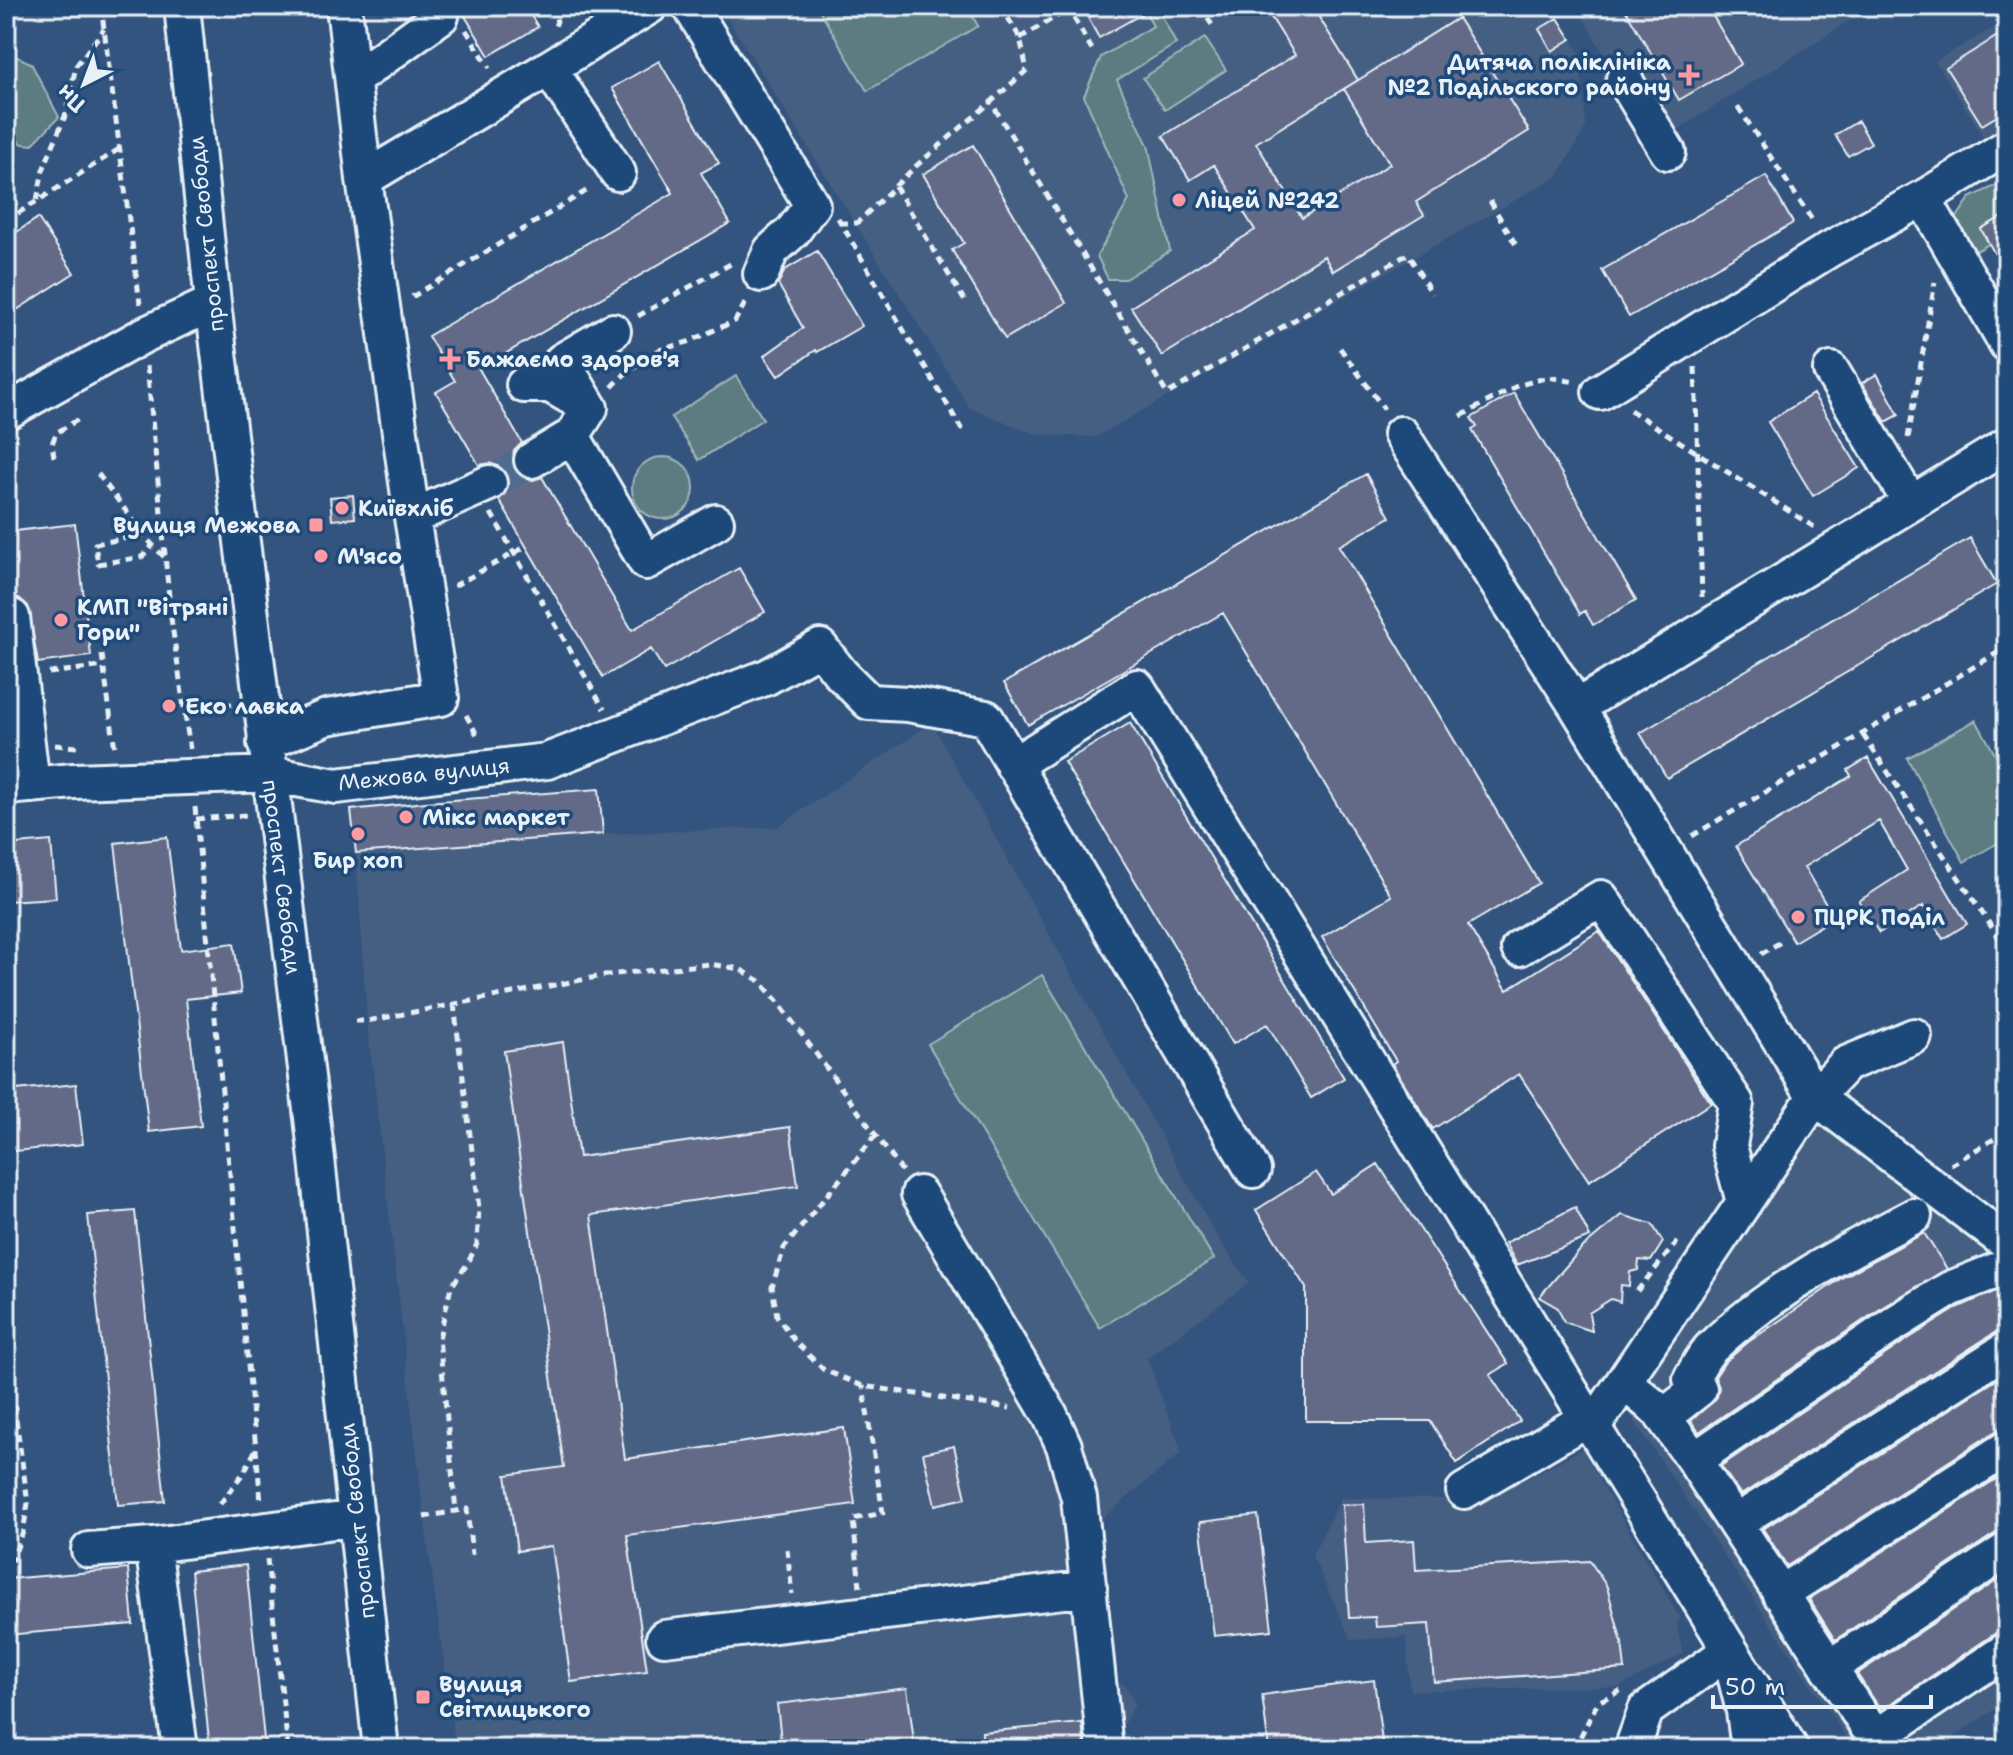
<svg xmlns="http://www.w3.org/2000/svg" width="2013" height="1755" font-family="'Shantell Sans',sans-serif">
  <rect width="100%" height="100%" fill="#33547e"/>
  <filter id="ink" filterUnits="userSpaceOnUse"><feTurbulence type="fractalNoise" baseFrequency=".0125" numOctaves="2"/><feDisplacementMap in="SourceGraphic" scale="16" xChannelSelector="R" yChannelSelector="G"/><feConvolveMatrix kernelMatrix="1 2 1 2 8 2 1 2 1" color-interpolation-filters="sRGB"/></filter>
  <g filter="url(#ink)">
    <!-- built -->
    <path fill="#445e83" d="M720,6H1552L1580,54L1586,127L1558,176L1096,437L1038,435L970,408Z
      M1577,6H1872L1654,145Z
      M2007,20V138L1984,137L1935,61Z
      M932,723L1215,1233L1249,1283L1147,1358L1182,1452L1097,1523L1110,1676L1125,1686L1135,1704L1122,1727L1123,1749H456L424,1517L367,1021L356,853L603,834L777,827Z
      M1819,1121L2007,1265V1701L1936,1749H1854L1627,1410L1718,1265Z
      M1582,1449L1679,1617L1677,1627L1683,1654L1619,1687L1410,1691L1406,1637L1351,1640L1312,1555L1341,1498L1470,1499L1525,1480Z"/>
    <!-- green -->
    <path fill="#5b7c81" stroke="#a2b6bc" stroke-width="2" d="M817,6H967L978,26L867,91Z
      M1143,6H1157L1176,44L1117,80L1148,145L1170,251L1125,279H1108L1097,256L1129,200L1084,96L1101,57L1153,26Z
      M1205,38L1226,70L1165,110L1143,78Z
      M17,57L31,63L59,117L32,145L23,144L6,135V64Z
      M2007,180V214L1981,229L1989,244L1969,255L1955,220L1970,198Z
      M736,376L763,419L699,460L671,417Z
      M632 488a31 31 0 1 1 62 0a31 31 0 1 1-62 0Z
      M1976,720L2007,776V838L1964,862L1907,758Z
      M1042,975L1214,1259L1100,1328L928,1044Z"/>
    <!-- building -->
    <path fill="#626a87" stroke="#e8f1f8" stroke-width="2" d="M459,6H525L538,27L489,56Z
      M1110,6H1156L1099,38L1088,18Z
      M1264,6H1312L1358,80L1256,143L1302,218L1390,164L1344,89L1458,18L1529,131L1416,202L1424,215L1333,271L1324,256L1162,356L1131,307L1255,230L1214,165L1190,180L1163,136L1295,55Z
      M1623,6H1707L1741,64L1679,100Z
      M1558,18L1571,39L1552,51L1539,29Z
      M2007,30V110L1982,125L1946,68Z
      M659,61L719,163L701,173L730,223L479,369L522,443L514,451L512,461L515,470L523,478L533,480L542,477L632,630L739,568L765,612L664,670L651,649L603,677L499,500L509,486L507,474L501,467L492,463L479,465L436,392L455,381L428,336L673,193L612,88Z
      M1858,121L1871,143L1848,156L1835,135Z
      M973,145L1066,303L1005,339L952,250L964,243L923,174Z
      M1766,176L1793,223L1629,317L1602,270Z
      M2007,214V276L1981,229Z
      M38,218L74,273L6,317V239Z
      M817,251L862,326L817,352L816,350L778,376L764,356L803,328L778,284L785,270Z
      M1877,374L1899,415L1886,422L1862,383Z
      M1514,393L1636,600L1593,625L1585,611L1580,614L1472,430L1477,427L1471,418Z
      M1813,394L1859,468L1813,496L1768,422Z
      M1366,474L1390,517L1339,546L1539,883L1468,925L1507,990L1599,931L1711,1103L1589,1181L1519,1074L1433,1129L1429,1123L1392,1064L1396,1061L1322,937L1391,896L1223,613L1028,725L1004,683Z
      M353,495L355,518L332,520L330,497Z
      M75,524L91,656L38,663L28,606L19,598H6V532Z
      M1970,538L1997,584L1667,778L1640,733Z
      M1130,723L1344,1078L1311,1098L1267,1024L1233,1044L1064,762Z
      M1868,758L1967,924L1943,939L1923,906L1879,933L1859,901L1907,870L1879,821L1804,867L1834,918L1794,942L1736,846L1851,776L1848,770Z
      M599,789L603,834L356,853L351,810L426,802Z
      M167,837L181,950L234,943L241,993L186,999L201,1126L149,1132L115,843Z
      M51,841L56,898L6,901V845Z
      M563,1042L579,1157L790,1127L798,1186L591,1215L625,1459L844,1428L855,1504L627,1535L647,1671L571,1682L552,1546L517,1551L506,1475L564,1467L504,1051Z
      M76,1084L83,1144L6,1152V1091Z
      M1378,1164L1508,1364L1490,1375L1520,1421L1457,1463L1430,1421H1306V1288L1256,1210L1316,1172L1331,1194Z
      M1575,1207L1590,1237L1517,1265L1505,1243Z
      M135,1211L165,1501L118,1505L88,1215Z
      M1622,1215L1652,1224L1663,1242L1651,1261L1639,1260L1638,1270L1630,1272L1629,1286L1621,1285L1620,1302L1611,1299L1589,1313L1592,1331L1564,1322L1558,1308L1539,1297L1582,1248Z
      M1924,1233L1947,1269L1886,1305L1699,1432L1691,1421L1717,1397L1719,1387L1715,1377L1725,1362L1747,1343L1843,1277Z
      M2007,1286V1329L1996,1332L1741,1495L1721,1466L1908,1339L1959,1307Z
      M2007,1373V1428L1996,1431L1787,1566L1763,1529Z
      M954,1446L966,1498L935,1505L923,1453Z
      M2007,1472V1530L1996,1533L1835,1640L1809,1599Z
      M1364,1504L1366,1543L1414,1540L1416,1570L1590,1561L1607,1587L1622,1643L1625,1669L1434,1682L1429,1624L1376,1627L1375,1617L1349,1618L1342,1505Z
      M1258,1515L1272,1630L1214,1636L1200,1522Z
      M246,1565L265,1749H210L191,1571Z
      M128,1569L133,1624L6,1635V1579Z
      M2007,1574V1630L1996,1633L1881,1710L1857,1674Z
      M1374,1680L1383,1749H1269L1262,1695Z
      M907,1688L915,1749H782L777,1704Z
      M1082,1723L1085,1749H982V1732Z"/>
    <g fill="none" stroke-linecap="round" stroke-linejoin="round">
      <!-- minor-tunnel -->
      <path stroke="#4e6c90" stroke-width="34" stroke-dasharray="34 17" stroke-linecap="butt" d="M489,483L532,460"/>
      <defs>
        <path id="minor" d="M182,6L213,303L317,1159L381,1749
          M690,6L812,205L793,231L771,251L761,274
          M549,68L650,6
          M354,79L441,16
          M1624,79L1668,152
          M364,179L549,68L618,173
          M1923,198L2007,344
          M1831,370L1910,502
          M524,385H550L587,406
          M1600,392L1830,249L1923,198L2007,147
          M6,412L144,335L213,303
          M1401,434L1577,707L1815,1097L2007,1243
          M572,436L646,562L716,522
          M532,460L572,436L590,408L562,361L613,331
          M412,517L489,483
          M12,617L32,785
          M1577,707L2007,445
          M265,743L327,717L441,698L412,517L364,179L344,6
          M1013,765L1137,687L1791,1749
          M6,787L74,781L269,774L336,786L547,761L767,677L820,647L841,674L869,702L908,704L986,718L1253,1170
          M1519,948L1601,898L1736,1103L1729,1146L1744,1202
          M919,1194L1050,1415L1064,1446L1079,1498L1105,1749
          M1624,1382L1659,1411L1694,1460L1897,1322L1950,1289L1995,1271
          M1663,1417L1699,1389L1691,1379C1697,1369 1703,1356 1711,1348C1770,1291 1843,1253 1914,1216
          M1593,1427L1815,1097L1846,1064L1914,1036
          M1694,1460L1875,1738L2007,1650
          M1464,1491L1588,1418
          M1735,1523L2007,1349
          M153,1545L180,1749
          M89,1550L153,1545L357,1518
          M1780,1594L2007,1448
          M664,1638L1089,1588
          M1829,1668L2007,1550
          M1735,1675L1744,1711L1749,1749
          M1632,1749L1646,1710L1729,1651"/>
      </defs>
      <!-- minor casing -->
      <use href="#minor" stroke="#e8f1f8" stroke-width="40"/>
      <!-- path -->
      <path stroke="#e8f1f8" stroke-width="5" stroke-dasharray="8 6" stroke-linecap="butt" d="M101,6L140,304
        M549,6L557,21L555,26
        M1001,6L1020,38L1027,70L991,102L1167,394L1408,254L1432,294
        M1067,6L1094,53
        M1200,6L1214,28
        M466,30L490,68
        M1020,38L1074,6
        M1738,107L1814,223
        M6,186L21,211
        M895,186L966,303
        M37,200L43,170L65,116L76,66L104,29
        M1490,201L1516,245
        M838,218L965,435
        M6,221L119,149
        M840,223H857L916,166L991,102
        M412,297L591,188
        M638,316L734,262
        M1340,348L1384,409
        M147,366L171,618L190,749
        M1695,367L1702,597
        M612,387L628,371L659,350L688,342L735,321L747,300
        M1630,410L1814,527
        M1461,416L1517,386L1548,377L1575,382
        M1908,438L1935,282
        M54,457L52,444L56,433L79,419
        M98,474L148,540L164,557
        M491,513L604,709
        M144,535L95,544L98,564L142,557L153,545
        M454,586L527,546
        M150,611L170,609
        M102,655L115,749
        M49,673L104,666
        M185,708L232,704
        M466,715L479,738
        M1863,735L2003,944L2002,956L2007,966
        M55,745L77,747
        M195,807L261,1502
        M196,819L247,815
        M1692,836L2007,647
        M1761,954L1784,940
        M454,1004L479,1208L477,1244L468,1263L451,1287L439,1338L456,1511
        M355,1021H367L607,975L710,964L740,969L760,981L778,1002L902,1171
        M876,1135L784,1248L772,1287L777,1316L795,1342L824,1370L863,1386L1010,1408
        M1951,1165L2007,1131
        M1637,1291L1677,1242
        M6,1350L28,1503L23,1532L12,1561
        M220,1504L244,1472L256,1449
        M424,1517L467,1509L472,1555
        M787,1549L792,1594
        M267,1559L288,1749
        M860,1587L853,1519L883,1513L863,1386
        M1574,1749L1598,1702L1622,1690"/>
      <!-- minor -->
      <use href="#minor" stroke="#1f4a7a" stroke-width="34"/>
    </g>
  </g>
  <!-- markers -->
  <g fill="#ff9aa2" stroke="#1f4a7a" stroke-width="3">
    <path d="M1685 63h8v8h8v8h-8v8h-8v-8h-8v-8h8z"/>
    <circle cx="1179" cy="200" r="8"/>
    <path d="M446 347h8v8h8v8h-8v8h-8v-8h-8v-8h8z"/>
    <circle cx="342" cy="508" r="8"/>
    <rect x="308" y="517" width="16" height="16" rx="4"/>
    <circle cx="321" cy="556" r="8"/>
    <circle cx="61" cy="620" r="8"/>
    <circle cx="169" cy="706" r="8"/>
    <circle cx="406" cy="817" r="8"/>
    <circle cx="358" cy="834" r="8"/>
    <circle cx="1798" cy="917" r="8"/>
    <rect x="415" y="1689" width="16" height="16" rx="4"/>
  </g>
  <g text-anchor="middle" dominant-baseline="central" stroke-width="7" stroke-linejoin="round" paint-order="stroke">
    <!-- poi labels -->
    <g font-size="22" font-weight="bold" fill="#e8f1f8" stroke="#1f4a7a" text-anchor="start">
      <text x="1671" y="62" text-anchor="end">Дитяча поліклініка<tspan x="1671" dy="25">№2 Подільского району</tspan></text>
      <text x="1195" y="200">Ліцей №242</text>
      <text x="466" y="359">Бажаємо здоров'я</text>
      <text x="358" y="508">Київхліб</text>
      <text x="300" y="525" text-anchor="end">Вулиця Межова</text>
      <text x="337" y="556">М'ясо</text>
      <text x="77" y="607">КМП "Вітряні<tspan x="77" dy="25">Гори"</tspan></text>
      <text x="185" y="706">Еко лавка</text>
      <text x="422" y="817">Мікс маркет</text>
      <text x="358" y="860" text-anchor="middle">Бир хоп</text>
      <text x="1814" y="917">ПЦРК Поділ</text>
      <text x="439" y="1684">Вулиця<tspan x="439" dy="25">Світлицького</tspan></text>
    </g>
    <!-- street labels -->
    <g font-size="22" fill="#e8f1f8" stroke="#1f4a7a">
      <text transform="translate(206 234) rotate(-96)">проспект Свободи</text>
      <text transform="translate(424 774) rotate(-6)">Межова вулиця</text>
      <text transform="translate(282 877) rotate(83)">проспект Свободи</text>
      <text transform="translate(357 1521) rotate(-96)">проспект Свободи</text>
    </g>
  </g>
  <!-- margin -->
  <rect width="2013" height="1755" fill="none" stroke="#1f4a7a" stroke-width="32"/>
  <rect x="16" y="16" width="1981" height="1723" fill="none" stroke="#e8f1f8" stroke-width="3" filter="url(#ink)"/>
  <!-- north arrow -->
  <g transform="translate(84 84) rotate(222)" stroke="#1f4a7a" stroke-width="6" paint-order="stroke">
  <path d="M0-6L14 30L0 20L-14 30Z" fill="#e8f1f8"/>
  <text y="-12" font-size="22" font-weight="bold" text-anchor="middle" fill="#e8f1f8">Пн</text>
  </g>
  <!-- scale -->
  <path d="M1713 1695v12h218v-12" fill="none" stroke="#e8f1f8" stroke-width="4"/>
  <text x="1725" y="1695" font-size="24" fill="#e8f1f8" stroke="#1f4a7a" stroke-width="6" paint-order="stroke">50 m</text>
</svg>
